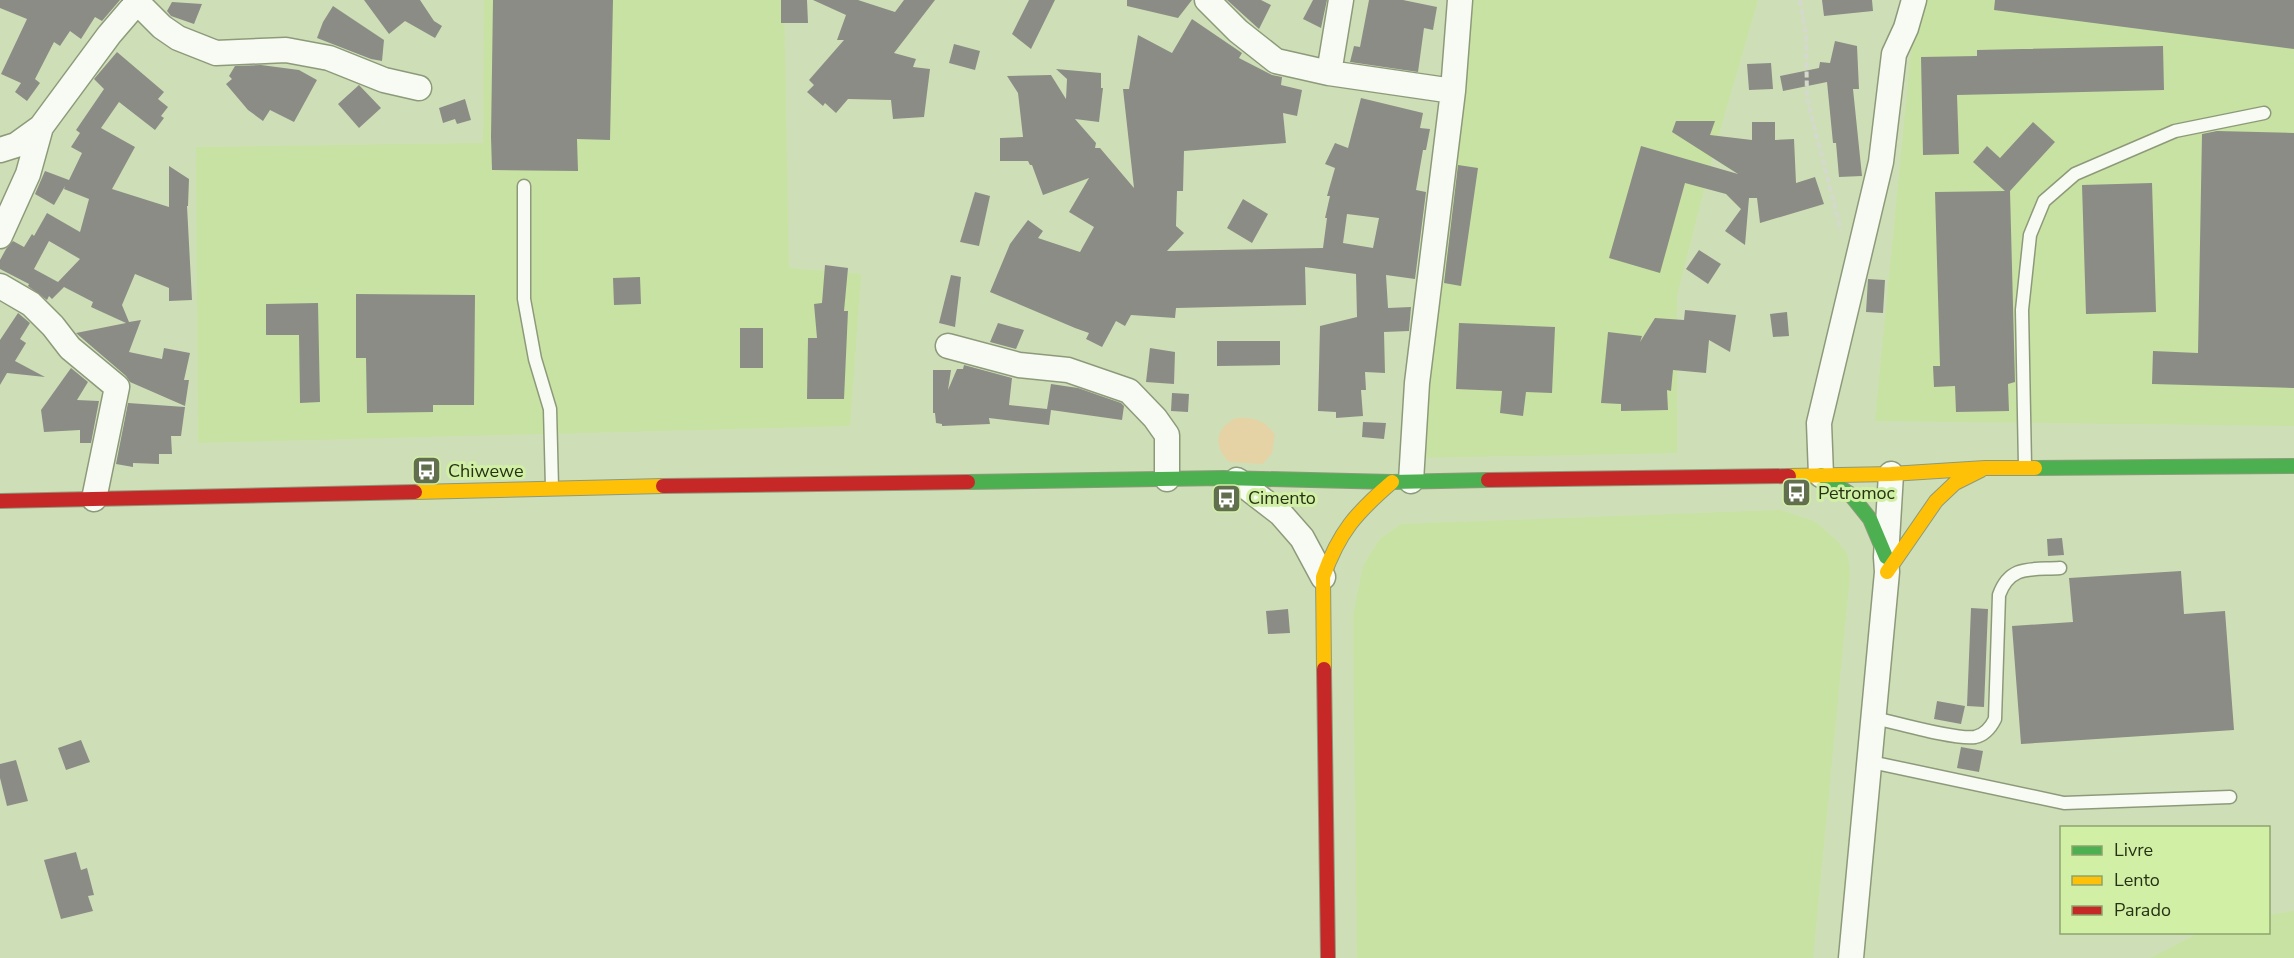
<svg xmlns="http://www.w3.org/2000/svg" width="2294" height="958" font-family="'Nunito Sans',sans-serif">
  <rect width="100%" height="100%" fill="#cedfb7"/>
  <!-- built -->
  <path fill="#c8e2a3" d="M484,0H784L789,268L861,274L850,426L198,443L196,147L483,143Z
    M1469,0H1758L1713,155L1677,295V453L1411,458Z
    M1916,0H2294V426L1875,421Z
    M1781,510L1816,522L1838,542L1847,553L1850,574L1813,958H1357L1353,616L1363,566L1379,540L1401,524Z
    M2294,911V958H2150L2199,933L2268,932L2269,915Z"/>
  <!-- green -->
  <path fill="#e5d2a5" d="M1236,418C1253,417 1265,420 1275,435L1272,453L1263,464L1229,462C1213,446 1215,428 1236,418Z"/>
  <!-- building -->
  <path fill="#8b8c86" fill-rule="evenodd" d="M0,0H120L102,21L95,17L81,39L70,31L60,46L54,42L35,79L40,83L27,101L15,92L21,83L1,74L27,19L0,8Z
    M364,0H420L434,21L442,26L435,38L405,21L389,34Z
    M493,0H613L610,140L577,139L578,171L492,170L491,137Z
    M781,0H807L808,23H781Z
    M813,0H858L895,12L904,0H935L894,53L916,59L913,67L930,69L924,117L893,119L891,100L848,99L836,113L825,103L823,106L807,92L814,85L809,80L844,40H837L846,15Z
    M1029,0H1055L1031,49L1012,34Z
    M1127,0H1192L1178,18L1127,6Z
    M1227,0H1261L1271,5L1259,29Z
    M1313,0H1327L1321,28L1303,19Z
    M1369,0H1403L1437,7L1433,30L1424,28L1418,72L1350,62L1354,46L1360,47Z
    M1822,0H1872L1873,11L1824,16Z
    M1995,0H2294V49L1994,10Z
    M172,2L202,4L194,24L171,16L167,11Z
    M333,6L384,40L382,61L371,59L317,38L323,22Z
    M1192,19L1242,53L1239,58L1272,75L1282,77L1281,85L1302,90L1297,116L1283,113L1286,143L1184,151L1183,191H1177L1176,226L1184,233L1167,251L1323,248L1327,218H1325L1330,196H1327L1335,168L1325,164L1335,143L1348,148L1361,98L1423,113L1420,128L1430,129L1426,150H1423L1416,190L1426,192L1415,279L1386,275L1388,308L1411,307L1409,331L1384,332L1385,373L1365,372L1366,390H1361L1363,416L1336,418V412L1318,411L1320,326L1357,317L1356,274L1305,267L1306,305L1176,308L1175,318L1131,315L1125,326L1116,321L1102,347L1086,339L1089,333L1075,328L990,292L1010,244L1028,220L1043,231L1038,238L1080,252L1094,227L1069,212L1089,178L1043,195L1032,165H1030L1028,161H1000V138L1023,137L1018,93L1007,76L1051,75L1066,99L1067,79L1056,69L1101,73V88H1103L1099,122L1075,119L1096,143L1095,148H1100L1134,188L1123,89H1129L1138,35L1172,53ZM1347,214L1379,218L1373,248L1343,243Z
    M1835,41L1857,46L1859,89H1853L1862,176L1839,177L1836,143H1833L1827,82L1783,91L1780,76L1819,68L1820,62L1830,63Z
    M954,44L980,51L975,70L949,63Z
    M2163,46L2164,90L1957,95L1959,154L1923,155L1921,57L1977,56V50Z
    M117,52L164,92L158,99L168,107L161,116L164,118L155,130L119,102L101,128L135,147L112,189L169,207V166L189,179L188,206H187L192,300L169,301V288L135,274L122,305L129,322L141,320L129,352L162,359L164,348L190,353L184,380H189L185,406L130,382L126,376L76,333L126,323L91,307L93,302L64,287L52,299L49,296L47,300L28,286L29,284L0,269V260L6,249L13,241L24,247L32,234L34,236L47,213L80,232L89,199L64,189L65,186L54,205L35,194L45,171L69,180L82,153L71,147L80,133L76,130L104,89L94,79ZM49,241L80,259L58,282L34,269Z
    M1771,63L1773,89L1749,90L1747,64Z
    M261,65L299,70L317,80L294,122L270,110L263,121L248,110L226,84L232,79L229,76L235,66Z
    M359,85L381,108L359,128L338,104Z
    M465,99L471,120L457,124L455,119L443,123L439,108Z
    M1676,121H1715L1710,135L1752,140V122H1775V140L1794,139L1796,183L1815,177L1824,204L1760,223L1757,198H1749L1745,245L1725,231L1741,209L1726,194L1685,183L1660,273L1609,258L1641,146L1738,174L1672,132Z
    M2033,122L2055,142L2010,191L2015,382L2008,384L2009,411L1956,412L1955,386L1934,387L1933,366H1940L1935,192L2005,191L1973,162L1987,146L2000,158Z
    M2217,131L2294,133V388L2152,384L2153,351L2198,353L2202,134Z
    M1458,165L1478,168L1461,286L1444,283Z
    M2152,183L2156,312L2086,314L2082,185Z
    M975,192L990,196L979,246L960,242Z
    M1243,199L1268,214L1252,243L1227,228Z
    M1699,250L1721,264L1708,284L1686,269Z
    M825,265L848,268L844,311H848L844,399H807L808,338H817L814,304L822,303Z
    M951,275L961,277L955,327L939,323Z
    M640,277L641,304L614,305L613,278Z
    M1868,279L1885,280L1883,313L1866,312Z
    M356,294L475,295L474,405H433V412L367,413L366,358H356Z
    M318,303L320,402L300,403L299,335H266V304Z
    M1685,310L1736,315L1730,352L1709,340L1706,373L1673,370L1671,391L1667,390L1668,410L1621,411V404L1601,403L1608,332L1642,336L1640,342L1655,318L1684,320Z
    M1787,312L1789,336L1773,337L1770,314Z
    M18,313L30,323L20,339L26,343L15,361L45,377L7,373L0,385V340Z
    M998,323L1024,330L1016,349L990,342Z
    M1459,323L1555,327L1552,393L1526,392L1523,416L1500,413L1502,391L1456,389Z
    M740,328H763V368H740Z
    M1217,341H1280V365L1217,366Z
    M1150,348L1175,352L1174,384L1146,382Z
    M964,365L1012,378L1009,405L1047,409L1051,384L1078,388L1121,403L1124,406L1122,420L1051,410L1049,425L989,418L990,424L942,426V424L936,423L935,413H933V370H951L948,390L957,369H963Z
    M71,368L88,382L77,400L99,401L91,443H80V430L44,432L41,410Z
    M1172,393L1189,394L1188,412L1171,411Z
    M128,403L185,407L181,436H171L172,454H159V464L133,463V467L116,464Z
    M1363,422L1386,423L1384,439L1362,437Z
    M2062,538L2064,555L2048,556L2047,539Z
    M2181,571L2184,614L2225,611L2234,730L2021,744L2012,626L2073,622L2069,578Z
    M1971,608L1988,609L1984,707L1967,706Z
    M1288,609L1290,633L1268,634L1266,611Z
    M1937,701L1965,706L1961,724L1934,719Z
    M81,740L90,762L66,770L58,748Z
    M1961,747L1983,751L1979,772L1957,768Z
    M16,760L28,801L7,806L0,778V764Z
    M76,852L81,870L87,868L94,895L88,896L93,911L61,919L44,860Z"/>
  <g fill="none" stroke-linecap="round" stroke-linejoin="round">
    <defs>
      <path id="lane" d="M524,186V299L535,359L550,409L552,487
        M2025,466L2022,310L2030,235L2044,201L2075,174L2175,131L2264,113
        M1875,718C1897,723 1956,740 1975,737C1985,735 1991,727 1995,719L1999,595C2010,564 2032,570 2060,568
        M1871,762L2064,803L2230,797"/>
      <path id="street" d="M135,0L162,27L178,38L216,53L286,50L329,58L384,80L419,88
        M1207,0L1238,31L1276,61L1329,73L1453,91
        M1329,73L1341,0
        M0,150L16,145L41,127L109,35L139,0
        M0,236L28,174L41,127
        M0,286L31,304L53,326L70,348L117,387L94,499
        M948,346L1019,365L1068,370L1129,391L1155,418L1167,435V479
        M1821,475L1819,423L1881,162L1894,54L1906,28L1914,0
        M1237,480L1281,514L1302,538L1323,577
        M1411,481L1417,383L1453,91L1460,0
        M1851,958L1887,572L1886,557L1891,474"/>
      <path id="fast" d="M2035,468L2294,466
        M1821,475L1850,494L1870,519L1886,557
        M968,482L1223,478L1392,482L1488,480"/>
      <path id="slow" d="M1789,476L1891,474L1985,468H2035
        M415,492L663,486
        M1887,572L1936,501L1955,483L1981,470
        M1324,669L1323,577C1339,532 1356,513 1392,482"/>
      <path id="jam" d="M1488,480L1789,476
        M663,486L968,482
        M0,501L415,492
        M1324,669L1328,958"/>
    </defs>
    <!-- lane casing -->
    <use href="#lane" stroke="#8d9a7a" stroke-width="15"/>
    <!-- street casing -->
    <use href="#street" stroke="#8d9a7a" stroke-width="27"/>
    <!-- fast casing -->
    <use href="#fast" stroke="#8d9a7a" stroke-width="16"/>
    <!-- slow casing -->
    <use href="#slow" stroke="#8d9a7a" stroke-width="16"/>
    <!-- jam casing -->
    <use href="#jam" stroke="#8d9a7a" stroke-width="16"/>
    <!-- path -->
    <path stroke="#d4d9cc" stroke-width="4" stroke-dasharray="6 3" stroke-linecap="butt" d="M1800,0L1806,36L1807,98L1841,231"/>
    <!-- lane -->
    <use href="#lane" stroke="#f8faf4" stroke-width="12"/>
    <!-- street -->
    <use href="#street" stroke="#f8faf4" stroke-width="24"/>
    <!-- fast -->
    <use href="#fast" stroke="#4caf50" stroke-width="14"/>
    <!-- slow -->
    <use href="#slow" stroke="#ffc107" stroke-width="14"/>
    <!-- jam -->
    <use href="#jam" stroke="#c62828" stroke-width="14"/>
  </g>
  <!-- icons -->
  <defs>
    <symbol id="bus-square" viewBox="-11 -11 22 22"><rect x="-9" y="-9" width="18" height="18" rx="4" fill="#616f4e" stroke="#d1f0a6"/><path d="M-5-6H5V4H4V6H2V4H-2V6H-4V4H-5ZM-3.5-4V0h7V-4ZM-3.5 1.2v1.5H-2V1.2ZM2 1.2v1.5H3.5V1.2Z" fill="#fff"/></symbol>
  </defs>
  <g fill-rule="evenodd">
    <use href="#bus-square" x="410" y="454" width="33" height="33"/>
    <use href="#bus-square" x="1780" y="476" width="33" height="33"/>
    <use href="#bus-square" x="1210" y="482" width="33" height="33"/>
  </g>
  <g text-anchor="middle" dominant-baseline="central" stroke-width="6" stroke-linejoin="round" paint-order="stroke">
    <!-- poi labels -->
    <g font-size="18" fill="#273215" stroke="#d1f0a6" text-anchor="start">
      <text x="448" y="471">Chiwewe</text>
      <text x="1818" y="493">Petromoc</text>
      <text x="1248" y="498">Cimento</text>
    </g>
  </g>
  <!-- legend -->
  <rect x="2060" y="826" width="210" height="108" fill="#d1f0a6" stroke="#8da46c" stroke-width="1.5"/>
  <rect x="2072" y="846" width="30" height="9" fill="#4caf50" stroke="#8da46c" stroke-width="1.5"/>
  <text x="2114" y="856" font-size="18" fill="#273215">Livre</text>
  <rect x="2072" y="876" width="30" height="9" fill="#ffc107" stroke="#8da46c" stroke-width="1.5"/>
  <text x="2114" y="886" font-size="18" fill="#273215">Lento</text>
  <rect x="2072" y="906" width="30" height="9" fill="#c62828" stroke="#8da46c" stroke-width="1.5"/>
  <text x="2114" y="916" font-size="18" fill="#273215">Parado</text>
</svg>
